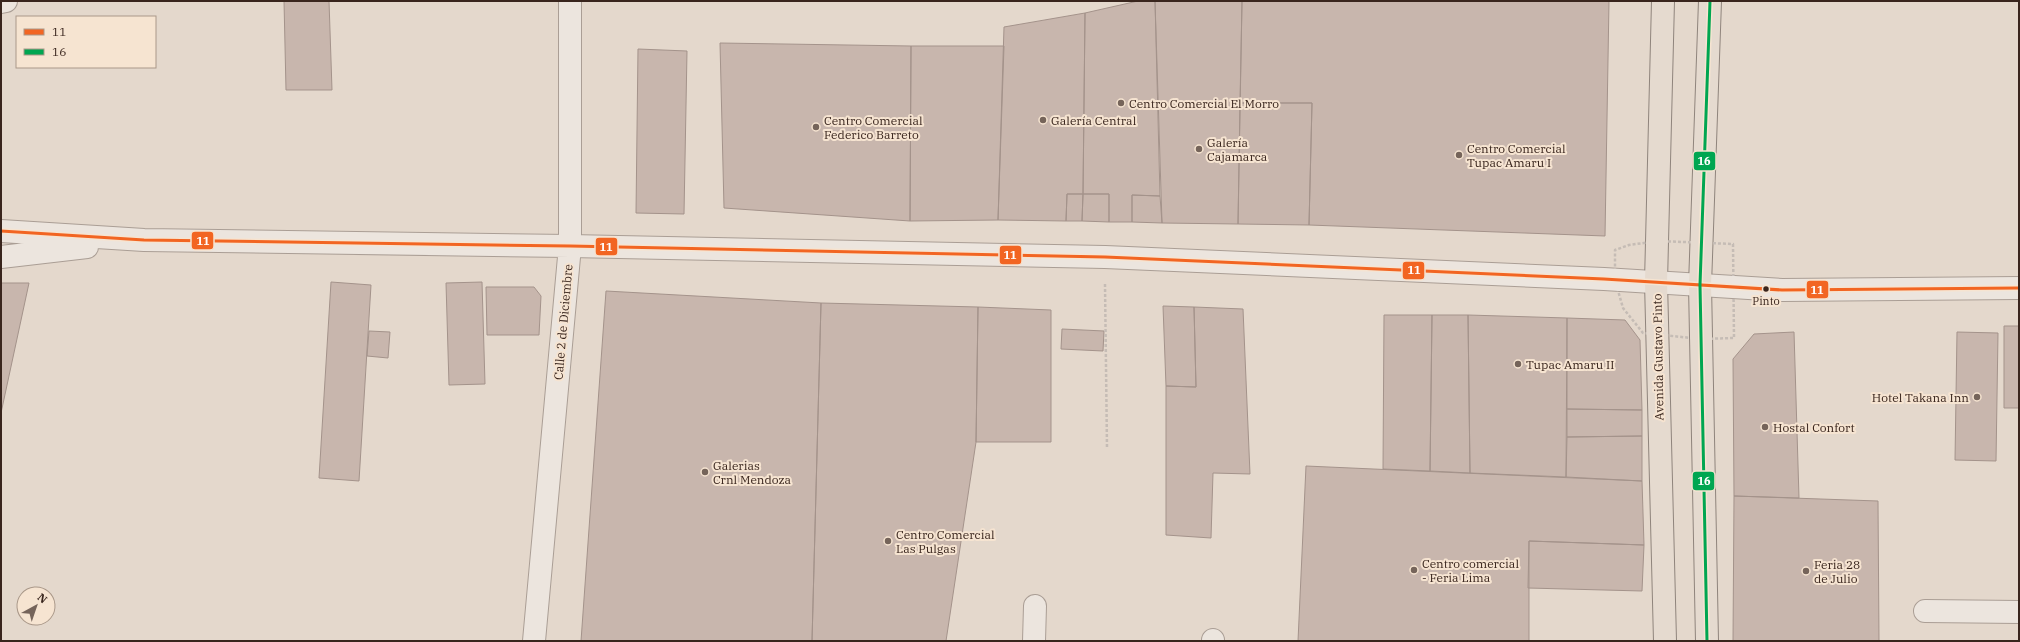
<svg xmlns="http://www.w3.org/2000/svg" width="2020" height="642" font-family="'IBM Plex Serif',serif">
  <rect width="100%" height="100%" fill="#e4d8cc"/>
  <!-- building -->
  <path fill="#c8b6ad" stroke="#a4938b" d="M284,1H329L332,90H286Z
    M1138,1H1155L1160,196L1132,195V222H1109V194H1083L1085,13Z
    M1155,1H1242L1238,224L1162,223Z
    M1242,1H1609L1605,236L1309,225L1312,103H1240Z
    M1085,13L1083,194H1067L1066,221L998,220L1004,27Z
    M720,43L911,46L910,221L724,208Z
    M911,46H1004L998,220L910,221Z
    M638,49L687,51L684,214L636,213Z
    M1240,103H1312L1309,225L1238,224Z
    M1067,194H1083L1082,221H1066Z
    M1083,194H1109V222L1082,221Z
    M1132,195L1160,196L1162,223L1132,222Z
    M331,282L371,285L359,481L319,478Z
    M482,282L485,384L449,385L446,283Z
    M1,283H29L1,413Z
    M486,287H534L541,296L539,335H487Z
    M606,291L821,303L812,641H581Z
    M821,303L978,307L976,442L946,641H812Z
    M1163,306L1194,307L1196,387L1166,386Z
    M978,307L1051,310V442H976Z
    M1194,307L1243,309L1250,474L1213,473L1211,538L1166,535V386L1196,387Z
    M1384,315H1432L1430,471L1383,469Z
    M1432,315H1468L1470,473L1430,471Z
    M1468,315L1567,318L1566,477L1470,473Z
    M1567,318L1625,320L1640,340L1642,410L1567,409Z
    M2004,326H2019V408H2004Z
    M1062,329L1104,331L1103,351L1061,349Z
    M369,331L390,332L388,358L367,356Z
    M1794,332L1799,498L1734,496L1733,359L1754,334Z
    M1957,332L1998,333L1996,461L1955,460Z
    M1567,409L1642,410V436L1567,437Z
    M1642,436V481L1566,477L1567,437Z
    M1306,466L1642,481L1644,545L1529,541V641H1298Z
    M1734,496L1878,501L1879,641H1733Z
    M1529,541L1644,545L1642,591L1528,588Z"/>
  <g fill="none" stroke-linecap="round" stroke-linejoin="round">
    <defs>
      <path id="minor" d="M1,2L6,1
        M1,231L144,240L570,246L1105,257L1604,279L1782,290L2019,288
        M1,257L87,247
        M1925,611L2019,612
        M534,641L570,246V1
        M1034,641L1035,606
        M1213,641V640"/>
      <path id="major" d="M1663,1L1656,282L1665,641
        M1707,641L1700,285L1710,1"/>
    </defs>
    <!-- minor casing -->
    <use href="#minor" stroke="#aa9e95" stroke-width="24"/>
    <!-- major casing -->
    <use href="#major" stroke="#8f847c" stroke-width="24"/>
    <!-- path -->
    <path stroke="#c5bcb5" stroke-width="2.5" stroke-dasharray="3 2" stroke-linecap="butt" d="M1658,241L1733,244L1734,338L1701,339L1643,333L1623,308L1615,280V250L1629,245Z
      M1105,284L1107,448"/>
    <!-- minor -->
    <use href="#minor" stroke="#ece5de" stroke-width="22"/>
    <!-- major -->
    <use href="#major" stroke="#e5dacf" stroke-width="22"/>
    <defs>
      <path id="bus-1" d="M1,231L144,240L570,246L1105,257L1604,279L1782,290L2019,288"/>
      <path id="bus-2" d="M1707,641L1700,285L1710,1"/>
    </defs>
    <!-- bus-1 casing -->
    <use href="#bus-1" stroke="#f6e4d1" stroke-width="6"/>
    <!-- bus-2 casing -->
    <use href="#bus-2" stroke="#f6e4d1" stroke-width="6"/>
    <!-- bus-1 -->
    <use href="#bus-1" stroke="#f26522" stroke-width="3"/>
    <!-- bus-2 -->
    <use href="#bus-2" stroke="#00a651" stroke-width="3"/>
  </g>
  <!-- markers -->
  <g fill="#75645a" stroke="#f6e4d1" stroke-width="1.5">
    <circle cx="1121" cy="103" r="4"/>
    <circle cx="1043" cy="120" r="4"/>
    <circle cx="816" cy="127" r="4"/>
    <circle cx="1199" cy="149" r="4"/>
    <circle cx="1459" cy="155" r="4"/>
    <circle cx="1518" cy="364" r="4"/>
    <circle cx="1977" cy="397" r="4"/>
    <circle cx="1765" cy="427" r="4"/>
    <circle cx="705" cy="472" r="4"/>
    <circle cx="888" cy="541" r="4"/>
    <circle cx="1414" cy="570" r="4"/>
    <circle cx="1806" cy="571" r="4"/>
  </g>
  <circle fill="#39251d" stroke="#f6e4d1" stroke-width="1.5" cx="1766" cy="289" r="3.5"/>
  <g text-anchor="middle" dominant-baseline="central" stroke-width="4" stroke-linejoin="round" paint-order="stroke">
    <!-- bus labels -->
    <g font-size="11" fill="#39251d" stroke="#f6e4d1">
      <text x="1766" y="301">Pinto</text>
    </g>
    <!-- poi labels -->
    <g font-size="12" fill="#39251d" stroke="#f6e4d1" text-anchor="start">
      <text x="1129" y="103">Centro Comercial El Morro</text>
      <text x="824" y="120">Centro Comercial<tspan x="824" dy="14">Federico Barreto</tspan></text>
      <text x="1051" y="120">Galería Central</text>
      <text x="1207" y="142">Galería<tspan x="1207" dy="14">Cajamarca</tspan></text>
      <text x="1467" y="148">Centro Comercial<tspan x="1467" dy="14">Tupac Amaru I</tspan></text>
      <text x="1526" y="364">Tupac Amaru II</text>
      <text x="1969" y="397" text-anchor="end">Hotel Takana Inn</text>
      <text x="1773" y="427">Hostal Confort</text>
      <text x="713" y="465">Galerias<tspan x="713" dy="14">Crnl Mendoza</tspan></text>
      <text x="896" y="534">Centro Comercial<tspan x="896" dy="14">Las Pulgas</tspan></text>
      <text x="1422" y="563">Centro comercial<tspan x="1422" dy="14">- Feria Lima</tspan></text>
      <text x="1814" y="564">Feria 28<tspan x="1814" dy="14">de Julio</tspan></text>
    </g>
    <!-- street labels -->
    <g font-size="12" fill="#39251d" stroke="#f6e4d1">
      <text transform="translate(563 322) rotate(-85)">Calle 2 de Diciembre</text>
      <text transform="translate(1658 357) rotate(-91)">Avenida Gustavo Pinto</text>
    </g>
  </g>
  <g stroke="#f6e4d1" stroke-width="1.5">
    <rect x="1693" y="151" width="23" height="20" rx="4" fill="#00a651"/>
    <rect x="191" y="231" width="23" height="19" rx="4" fill="#f26522"/>
    <rect x="595" y="237" width="23" height="19" rx="4" fill="#f26522"/>
    <rect x="999" y="245" width="23" height="20" rx="4" fill="#f26522"/>
    <rect x="1402" y="261" width="23" height="19" rx="4" fill="#f26522"/>
    <rect x="1806" y="280" width="23" height="19" rx="4" fill="#f26522"/>
    <rect x="1692" y="471" width="23" height="20" rx="4" fill="#00a651"/>
  </g>
  <g font-size="11" text-anchor="middle" font-weight="bold" fill="#fff">
    <text x="1704" y="165">16</text>
    <text x="203" y="245">11</text>
    <text x="606" y="251">11</text>
    <text x="1010" y="259">11</text>
    <text x="1414" y="274">11</text>
    <text x="1817" y="294">11</text>
    <text x="1704" y="485">16</text>
  </g>
  <!-- border -->
  <rect width="2020" height="642" fill="none" stroke="#39251d" stroke-width="4"/>
  <!-- legend -->
  <rect x="16" y="16" width="140" height="52" fill="#f6e4d1" stroke="#aa9889"/>
  <rect x="24" y="29" width="20" height="6" fill="#f26522" stroke="#aa9889"/>
  <text x="52" y="36" font-size="12" fill="#39251d">11</text>
  <rect x="24" y="49" width="20" height="6" fill="#00a651" stroke="#aa9889"/>
  <text x="52" y="56" font-size="12" fill="#39251d">16</text>
  <!-- north arrow -->
  <g transform="translate(36 606) rotate(40)"><circle r="19" fill="#f6e4d1" stroke="#aa9889"/>
  <path d="M0-3L7 15L0 10L-7 15Z" fill="#75645a"/>
  <text y="-6" font-size="11" font-weight="bold" text-anchor="middle" fill="#39251d">N</text>
  </g>
</svg>
